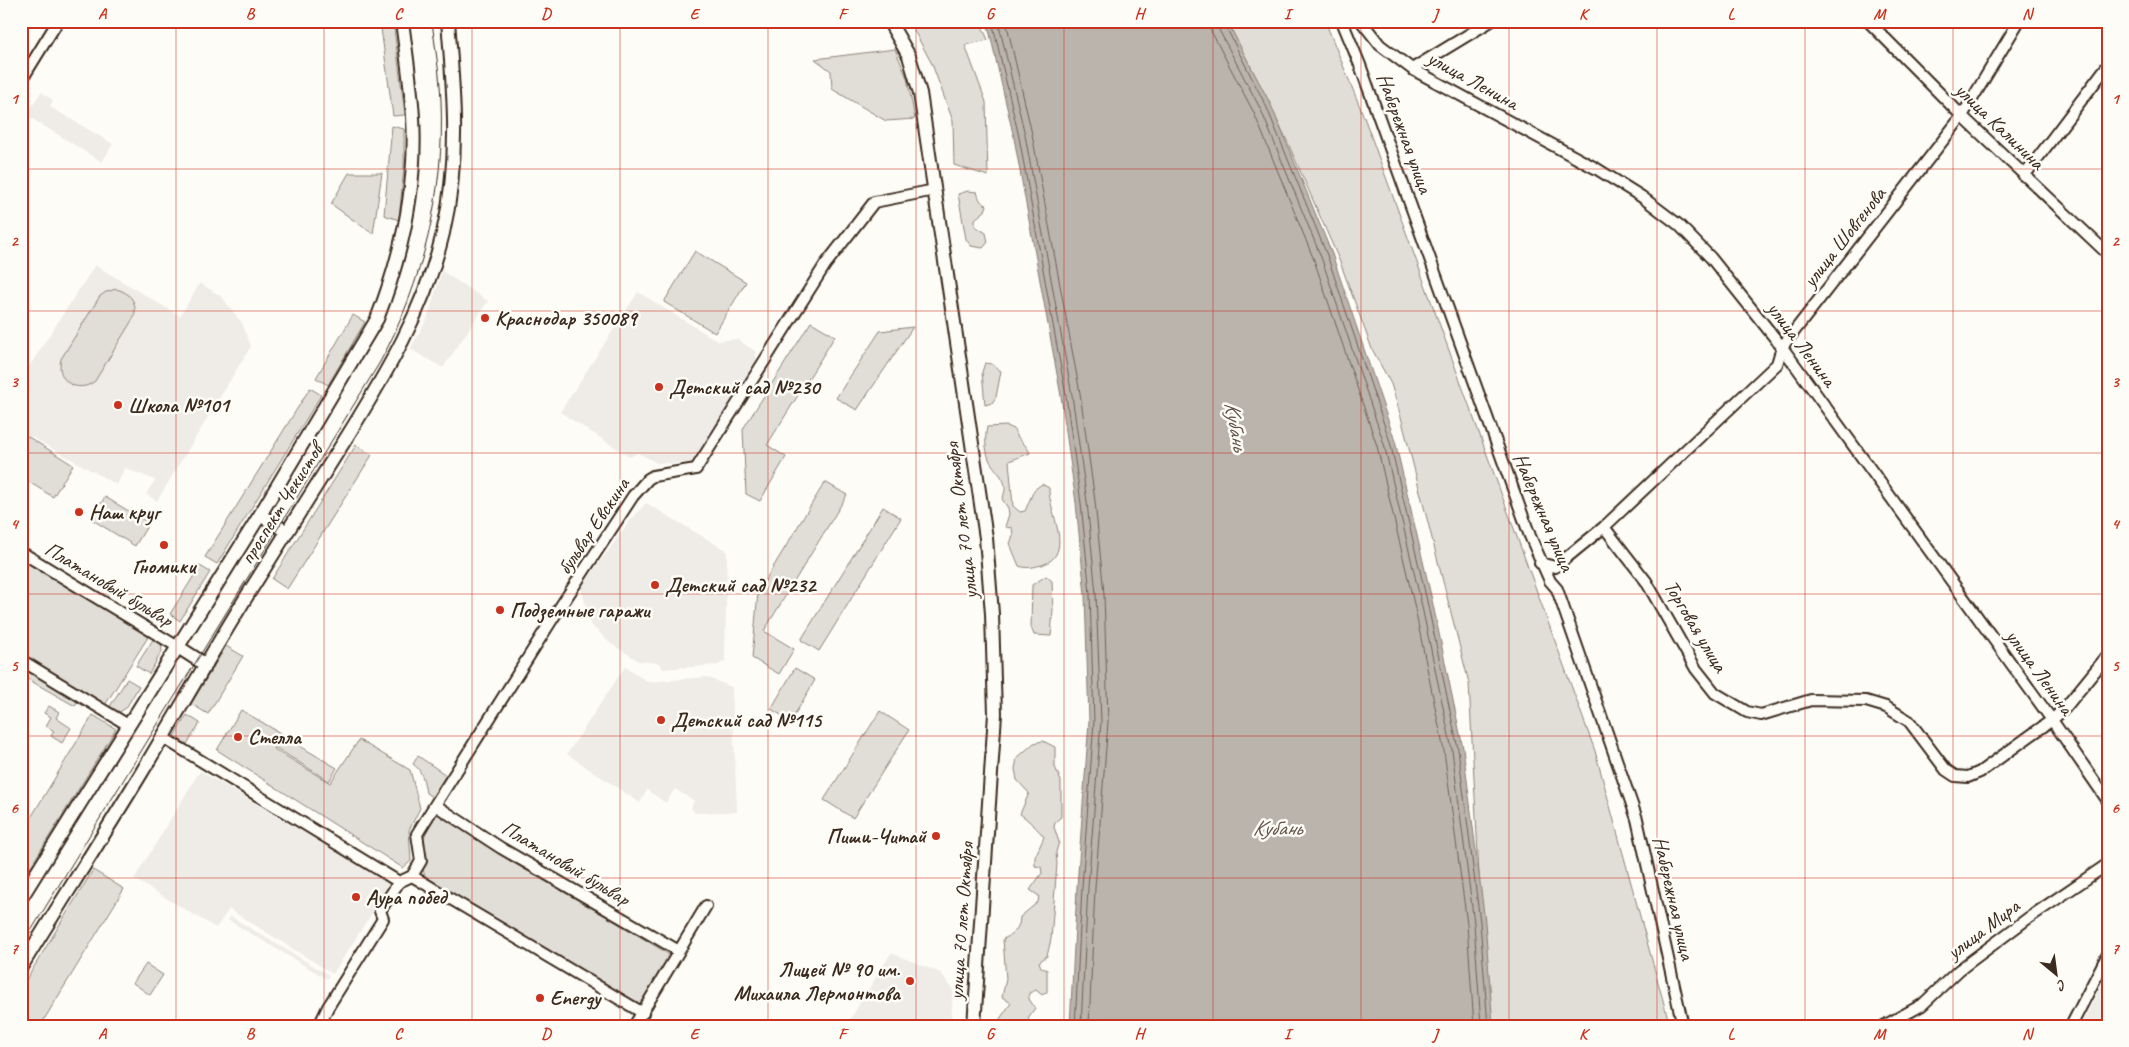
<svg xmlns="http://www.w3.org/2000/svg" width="2129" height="1047" font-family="Caveat,sans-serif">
  <rect width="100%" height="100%" fill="#fdfcf7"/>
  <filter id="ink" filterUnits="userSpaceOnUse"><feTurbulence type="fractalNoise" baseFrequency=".02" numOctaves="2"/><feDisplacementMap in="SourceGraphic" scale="10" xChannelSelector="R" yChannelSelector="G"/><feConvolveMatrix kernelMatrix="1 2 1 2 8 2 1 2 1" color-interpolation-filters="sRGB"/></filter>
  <g filter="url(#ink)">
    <!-- built -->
    <path fill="#efece7" d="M41,92L53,100L50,107L113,144L102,162L26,115Z
      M95,265L180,316L200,283L222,297L242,323L251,346L157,501L146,494L155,480L125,468L117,485L21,431V379Z
      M442,271L488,301L443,368L410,349L427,319Z
      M638,292L718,341L737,339L755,351L758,363L693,464L657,463L638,453L630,457L560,412Z
      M646,503L727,551L725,661L718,665L663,669L659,663L639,661L611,644L591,625L581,588L629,522Z
      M625,667L648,682L706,677L732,687L737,812L695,813L691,808L694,801L675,789L666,803L647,790L640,803L567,754Z
      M200,771L391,883L333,974L229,909L216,928L134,879Z
      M230,916L329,975L327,979L228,920Z
      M891,953L941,973L953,990L951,1026H846Z
      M2108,973V1026H2080Z"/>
    <!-- green -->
    <path fill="#e1ded7" stroke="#8e847a" d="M380,21H393L405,115L393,116Z
      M909,21H980L988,40L965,45L986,102L988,176L954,165L953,121L932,64Z
      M1228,21H1325L1364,117L1595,751L1670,1026H1487L1469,683L1401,417L1391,384L1372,349L1340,262L1284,134L1244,58Z
      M895,49L907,78L915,119L886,121L832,89L831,71L815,59Z
      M392,126L404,129V167L399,220L384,215Z
      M349,173H382L373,234L331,204Z
      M968,191L977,192C979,198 980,203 987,205L985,211L975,219V226L986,233L988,242L983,248L971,246L966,239L958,194Z
      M695,251L746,282L715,333L664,302Z
      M116,289C130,292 138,303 134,317L95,381C78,395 55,381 61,359L100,296L106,292Z
      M353,315L365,322L328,385L316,378Z
      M811,322L835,336L767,445L786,457L760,501L746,494L743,429Z
      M913,327L857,410L836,398L880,331Z
      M985,363L992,364L1001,371L996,397L992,403L985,405L982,372Z
      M310,388L321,395L217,564L205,557Z
      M1007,426L1014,429C1017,440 1026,443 1030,453L1009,461L1013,506L1020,512L1025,511L1034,490L1042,484L1049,488C1048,511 1076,554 1042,565C1033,567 1028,569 1019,566L1010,544L1013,535L1012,528L1005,527L1009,514L1008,508L1002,499C1012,480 995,473 989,459C985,449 985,438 987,427Z
      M27,436L73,465L53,497L21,477V444Z
      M356,445L372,455L287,589L272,579Z
      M825,482L847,495L764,631L794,649L779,674L752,658L758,592Z
      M105,497L149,523L135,546L91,519Z
      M883,507L901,518L819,651L801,640Z
      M21,556L150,634L105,705L21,653Z
      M200,566L210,572L180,621L170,614Z
      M1046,576L1052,581L1053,610L1051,636L1034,635L1031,627L1032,585Z
      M154,638L161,643L162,651L149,674L136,666Z
      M226,646L243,656L208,714L191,704Z
      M795,668L815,680L791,721L771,709Z
      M28,671L78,700L75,706L24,677Z
      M127,679L139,686L126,708L118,713L109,708Z
      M49,706L59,712L56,718L71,728L62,743L51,736L54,731L46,726L51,717L44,713Z
      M241,710L282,734L274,749L330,783L359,740L410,770L420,808L409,830L411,861L403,868L217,750Z
      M880,711L909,730L853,818L824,800Z
      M93,715L116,729L21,882V834Z
      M187,715L200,723L187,744L174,736Z
      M283,736L337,768L329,781L276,748Z
      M1043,741L1055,747V767L1061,781V817L1055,822L1054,827L1059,842L1056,852L1057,864L1051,939L1047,956L1039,962L1041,967L1047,970V992L1042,995L1036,990L1029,993V999L1035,1008L1028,1018L1031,1026H995L1011,1003L1002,997L1006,979L1003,939C1013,935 1020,928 1020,917L1038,902L1039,896L1030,890L1042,873L1041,867L1035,866V857L1044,837C1041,832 1025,817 1020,814L1029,793L1017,780L1015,769L1017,758L1034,743Z
      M418,756L446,775L432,797L426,793C424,782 423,771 413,764Z
      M436,812L670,955L640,1006L427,879L423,871L424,864V837Z
      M93,870L124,889L40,1026H21V988Z
      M146,964L163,975L150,995L133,983Z"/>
    <!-- water -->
    <path fill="#bbb4ad" stroke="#887d74" d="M987,21H1227L1271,105L1332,254L1395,441L1432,600L1463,748L1485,922L1493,1026H1070L1077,887L1089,721L1085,595L1076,503L1061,396L1014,138Z"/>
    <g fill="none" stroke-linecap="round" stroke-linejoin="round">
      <!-- shore -->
      <path stroke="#6e6157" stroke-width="1" d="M992,21L1019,137L1066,396L1081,503L1090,594L1094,721L1082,887L1075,1026
        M998,21L1025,135L1072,395L1087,502L1096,594L1101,722L1088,887L1081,1026
        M1006,21L1032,134L1080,393L1095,501L1104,594L1108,722L1095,888L1089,1026
        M1209,21L1211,31L1254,113L1314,260L1377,446L1414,604L1444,751L1467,924L1474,1026
        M1217,21L1218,28L1261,110L1321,257L1384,444L1421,602L1452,750L1474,923L1481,1026
        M1223,21L1267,108L1327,255L1390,442L1427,601L1458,749L1480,922L1488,1026"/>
      <defs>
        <path id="minor" d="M1342,21L1360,65L1530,536L1550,581L1557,589L1637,819L1683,1026
          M1361,21L1380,45L1412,69L1597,169L1642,197L1679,225L1711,258L1782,347L2052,720L2108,801
          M1868,21L1962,116L2108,254
          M1412,69L1491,21
          M21,81L58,21
          M2024,176L2108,65
          M1604,527L1646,581L1696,669L1715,693L1747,712L1761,715L1811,700L1866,701L1886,707L1909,721L1946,770L1955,776L1968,777L1980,772L2052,720L2065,708L2108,655
          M21,552L178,647
          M1540,563L1555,567L1604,527L1777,364L1782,347L1962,116L2019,21
          M21,660L128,725
          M162,737L399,882
          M435,805L501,848L679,951
          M412,876L643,1013
          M399,882L412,876L421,861L417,834L435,805L553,618L633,496L648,479L653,476L696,469L825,265L874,202L935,190
          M319,1026L328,1007L383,919L380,911L399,882
          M634,1026L706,906
          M1884,1026L1922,1005L1959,970L2027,919L2108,864
          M2071,1026L2108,954"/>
        <path id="major" d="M889,21L909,56L920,93L986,538L992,614L995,714L974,1026
          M260,515L287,532
          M178,647L206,665
          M21,898L260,515L377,319C402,255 417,186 413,117C411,85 406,53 402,21
          M21,967C61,902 102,838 142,772C181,707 219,640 260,575C288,530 317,485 345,440C386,374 425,309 443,233C460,160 454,95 448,21"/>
      </defs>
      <!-- minor casing -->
      <use href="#minor" stroke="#3b2a1e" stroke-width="14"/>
      <!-- major casing -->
      <use href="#major" stroke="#3b2a1e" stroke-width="16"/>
      <!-- minor -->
      <use href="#minor" stroke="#fdfcf7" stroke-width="10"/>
      <!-- major -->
      <use href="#major" stroke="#fdfcf7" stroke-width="12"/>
      <!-- tram -->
      <path stroke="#3b2a1e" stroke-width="1" d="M21,947L380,362C423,283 445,191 441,101C440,74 435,48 432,21"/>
    </g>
  </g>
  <!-- grid -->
  <path fill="none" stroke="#c8321e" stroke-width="1" stroke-opacity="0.55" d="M176,21V1026M324,21V1026M472,21V1026M620,21V1026M768,21V1026M916,21V1026M1064,21V1026M1213,21V1026M1361,21V1026M1509,21V1026M1657,21V1026M1805,21V1026M1953,21V1026M21,169H2108M21,311H2108M21,453H2108M21,594H2108M21,736H2108M21,878H2108"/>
  <!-- markers -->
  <g fill="#c8321e" stroke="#fdfcf7" stroke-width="2">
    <circle cx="485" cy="318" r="5"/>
    <circle cx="659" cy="387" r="5"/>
    <circle cx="118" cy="405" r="5"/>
    <circle cx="79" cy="512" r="5"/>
    <circle cx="164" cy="545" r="5"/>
    <circle cx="655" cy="585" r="5"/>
    <circle cx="500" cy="610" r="5"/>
    <circle cx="661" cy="720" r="5"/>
    <circle cx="238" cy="737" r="5"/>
    <circle cx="936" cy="836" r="5"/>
    <circle cx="356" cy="897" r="5"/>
    <circle cx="910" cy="981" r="5"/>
    <circle cx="540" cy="998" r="5"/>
  </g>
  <g text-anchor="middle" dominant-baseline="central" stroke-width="5" stroke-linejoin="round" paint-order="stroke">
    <!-- street labels -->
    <g font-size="21" fill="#3b2a1e" stroke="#fdfcf7">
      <text transform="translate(1473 80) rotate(29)">улица Ленина</text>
      <text transform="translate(2000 126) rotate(44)">улица Калинина</text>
      <text transform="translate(1405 133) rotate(70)">Набережная улица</text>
      <text transform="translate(1844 237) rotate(-52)">улица Шовгенова</text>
      <text transform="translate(1802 344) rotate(53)">улица Ленина</text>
      <text transform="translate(281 504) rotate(-58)">проспект Чекистов</text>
      <text transform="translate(1544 512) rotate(67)">Набережная улица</text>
      <text transform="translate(961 521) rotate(-97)">улица 70 лет Октября</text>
      <text transform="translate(593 526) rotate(-56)">бульвар Евскина</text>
      <text transform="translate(109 584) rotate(31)">Платановый бульвар</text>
      <text transform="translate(1696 626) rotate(59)">Торговая улица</text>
      <text transform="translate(2040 672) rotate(54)">улица Ленина</text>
      <text transform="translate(566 863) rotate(31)">Платановый бульвар</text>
      <text transform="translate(1674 898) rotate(77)">Набережная улица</text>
      <text transform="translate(961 921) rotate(-86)">улица 70 лет Октября</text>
      <text transform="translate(1983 929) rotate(-37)">улица Мира</text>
    </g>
    <!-- poi labels -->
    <g font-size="21" font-weight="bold" fill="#3b2a1e" stroke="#fdfcf7" text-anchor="start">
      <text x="495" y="318">Краснодар 350089</text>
      <text x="669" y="387">Детский сад №230</text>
      <text x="128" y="405">Школа №101</text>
      <text x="89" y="512">Наш круг</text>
      <text x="164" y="566" text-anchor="middle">Гномики</text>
      <text x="665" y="585">Детский сад №232</text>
      <text x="510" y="610">Подземные гаражи</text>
      <text x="671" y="720">Детский сад №115</text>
      <text x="248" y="737">Стелла</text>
      <text x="926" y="836" text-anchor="end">Пиши-Читай</text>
      <text x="366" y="897">Аура побед</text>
      <text x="900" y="969" text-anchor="end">Лицей № 90 им.<tspan x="900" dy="24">Михаила Лермонтова</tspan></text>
      <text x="550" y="998">Energy</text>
    </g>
    <!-- water labels -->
    <g font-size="22" font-style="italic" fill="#615349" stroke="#fdfcf7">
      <text transform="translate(1236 426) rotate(80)">Кубань</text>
      <text x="1277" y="828">Кубань</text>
    </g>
  </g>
  <!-- margin -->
  <rect width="2129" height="1047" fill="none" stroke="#fdfcf7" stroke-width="55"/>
  <!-- north arrow -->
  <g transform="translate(2056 974) rotate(151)" stroke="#fdfcf7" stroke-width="4" paint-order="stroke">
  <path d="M0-4L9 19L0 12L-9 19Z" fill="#3b2a1e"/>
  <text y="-8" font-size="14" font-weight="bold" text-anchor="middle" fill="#3b2a1e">С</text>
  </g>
  <rect x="28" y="28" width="2074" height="992" fill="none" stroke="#c8321e" stroke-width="2"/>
  <g font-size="16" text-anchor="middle" font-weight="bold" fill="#c8321e">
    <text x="102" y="19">A</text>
    <text x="250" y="19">B</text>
    <text x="398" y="19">C</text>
    <text x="546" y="19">D</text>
    <text x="694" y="19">E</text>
    <text x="842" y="19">F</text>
    <text x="990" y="19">G</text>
    <text x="1139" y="19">H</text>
    <text x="1287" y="19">I</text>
    <text x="1435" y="19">J</text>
    <text x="1583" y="19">K</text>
    <text x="1731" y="19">L</text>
    <text x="1879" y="19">M</text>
    <text x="2027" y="19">N</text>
    <text x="14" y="104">1</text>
    <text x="2115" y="104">1</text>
    <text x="14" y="246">2</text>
    <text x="2115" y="246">2</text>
    <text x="14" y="387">3</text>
    <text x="2115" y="387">3</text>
    <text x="14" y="529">4</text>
    <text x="2115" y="529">4</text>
    <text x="14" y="671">5</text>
    <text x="2115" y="671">5</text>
    <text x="14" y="813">6</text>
    <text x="2115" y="813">6</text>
    <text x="14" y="954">7</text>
    <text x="2115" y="954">7</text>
    <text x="102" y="1039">A</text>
    <text x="250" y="1039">B</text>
    <text x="398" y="1039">C</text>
    <text x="546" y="1039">D</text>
    <text x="694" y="1039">E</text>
    <text x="842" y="1039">F</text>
    <text x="990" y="1039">G</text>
    <text x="1139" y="1039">H</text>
    <text x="1287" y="1039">I</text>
    <text x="1435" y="1039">J</text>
    <text x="1583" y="1039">K</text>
    <text x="1731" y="1039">L</text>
    <text x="1879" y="1039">M</text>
    <text x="2027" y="1039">N</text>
  </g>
</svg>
